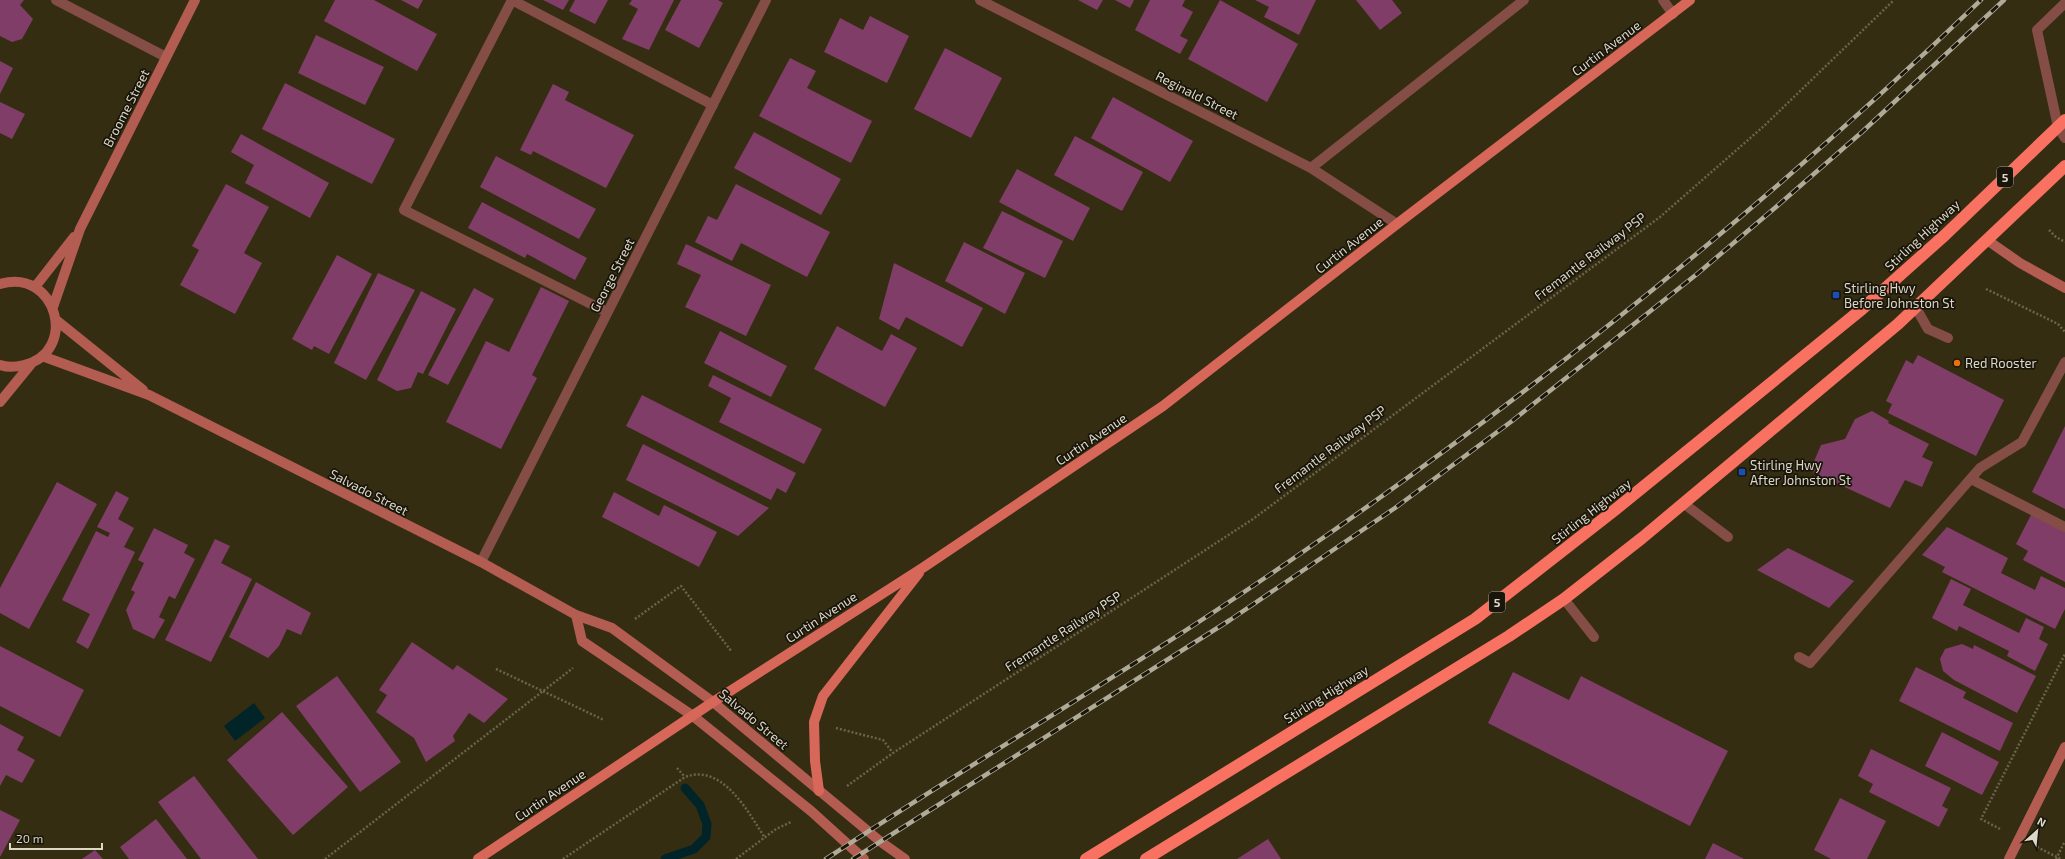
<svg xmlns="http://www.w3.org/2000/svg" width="2065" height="859" font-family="'Exo 2',sans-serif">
  <rect width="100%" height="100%" fill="#352d12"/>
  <!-- water -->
  <path fill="#002427" d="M254,703L265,718L235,741L224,726Z"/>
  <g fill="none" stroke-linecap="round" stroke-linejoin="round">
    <!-- stream -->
    <path stroke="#002427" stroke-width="9" d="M665,859L694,849L706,837L707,824L700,805L685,788"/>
  </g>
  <!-- building -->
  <path fill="#803d68" d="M0,0H24L20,5L33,19L22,39L12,42L0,36Z
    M335,0H374L437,34L417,71L324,21Z
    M401,0H423L418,9Z
    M543,0H569L563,10Z
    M575,0H608L595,24L569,11Z
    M632,0H674L649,50L622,39L638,9L629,4Z
    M681,0H718L723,3L699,48L665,30Z
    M1078,0H1103L1097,10Z
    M1115,0H1134L1130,8Z
    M1150,0H1185L1182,6L1193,12L1180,36L1188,40L1180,54L1135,30Z
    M1220,0L1298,44L1267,102L1188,59Z
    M1255,0H1316L1299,35L1264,17L1269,7Z
    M1356,0H1392L1402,13L1380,30Z
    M870,16L909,36L887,83L824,52L840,18L863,30Z
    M316,35L384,67L365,105L298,73Z
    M945,48L1002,78L971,138L914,109Z
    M790,58L816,71L807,88L872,121L851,163L759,116Z
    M0,61L13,68L0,94Z
    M285,83L395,139L372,184L262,129Z
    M553,84L569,92L565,100L634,135L606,188L533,151L531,155L520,150Z
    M1113,97L1193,141L1170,182L1091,138Z
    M0,102L25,114L12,139L0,133Z
    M754,132L841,179L821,215L734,168Z
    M241,134L329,183L310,218L245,183L254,165L231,152Z
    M1075,136L1143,172L1122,211L1054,175Z
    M496,156L596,209L579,239L480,187Z
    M1017,169L1090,208L1073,241L999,202Z
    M226,184L269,207L244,253L262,263L235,314L180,285L199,250L192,246Z
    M736,184L830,232L807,277L741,243L732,261L695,242L708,216L717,220Z
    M482,202L587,258L575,280L527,254L525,258L468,228Z
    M1002,211L1063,241L1045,278L983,248Z
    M964,242L1025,273L1005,314L945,281Z
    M686,244L771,285L746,336L685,307L701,275L677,264Z
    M337,255L372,274L329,354L314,346L312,350L292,339Z
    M894,263L983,308L962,347L906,317L899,330L879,319Z
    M378,273L415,290L366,380L334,363Z
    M541,287L569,301L532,375L537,378L501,449L446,422L486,341L509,352Z
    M474,288L494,299L448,385L428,375Z
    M421,291L456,309L423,374L418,372L411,388L397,391L377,380Z
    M837,326L882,351L891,334L917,348L885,407L814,369Z
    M720,331L787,366L771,397L704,363Z
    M1918,355L2004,400L1976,456L1888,413L1892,404L1886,401L1906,360L1913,364Z
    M713,375L822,429L804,464L719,422L731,398L708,386Z
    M642,395L796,473L786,493L777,488L771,500L626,426Z
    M1872,411L1889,421L1888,423L1929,444L1922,457L1933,462L1922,487L1905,480L1890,508L1810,471L1821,445L1845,439L1855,419Z
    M2065,426V509L2032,492Z
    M643,444L769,508L738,536L626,480Z
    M57,482L97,504L29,629L0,613V588Z
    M116,491L129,498L118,519L134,528L124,547L135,552L88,649L76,642L90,614L62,600L96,531L108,537L110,533L97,527Z
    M614,492L659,516L664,505L717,532L699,567L602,517Z
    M2032,513L2065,530V582L2023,560L2028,551L2016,544Z
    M1947,527L2008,558L2001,573L2035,590L2041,576L2065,588V609L2055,629L1942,572L1945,567L1922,555Z
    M154,528L188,545L184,553L195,559L175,599L169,596L159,617L165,620L154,639L133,629L126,610L135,592L131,590L144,563L138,560Z
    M215,539L230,546L221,563L252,579L211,662L165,640Z
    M1788,548L1854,581L1829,608L1757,570Z
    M1951,579L1971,589L1963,605L2019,633L2026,618L2044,627L2039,639L2048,644L2035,671L2007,656L2009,651L1959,626L1957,631L1932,618Z
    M256,582L311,613L301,635L287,629L279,646L268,658L229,637Z
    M412,642L453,670L457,665L508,699L484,723L469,713L453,736L455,741L426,762L414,738L376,712L387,695L379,690Z
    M1962,644L1973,649L1974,645L2036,676L2017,713L1954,680L1943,671L1940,659L1945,649Z
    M0,646L84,690L60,737L0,706Z
    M1916,667L1966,692L1963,698L2013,723L2000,751L1899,701Z
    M1513,672L1569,700L1581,676L1728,751L1690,826L1488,723Z
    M337,676L401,762L360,792L296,706Z
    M282,712L348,787L293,835L227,760Z
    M0,724L24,737L17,750L35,760L22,783L6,775L0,786Z
    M1942,732L1999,762L1982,795L1925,766Z
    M1871,749L1951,788L1942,806L1948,809L1939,827L1869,792L1873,784L1858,776Z
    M194,776L258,859H201L158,802Z
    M1840,798L1886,821L1867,859H1831L1814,850Z
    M0,810L20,820L0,857Z
    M156,819L187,859H129L120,847Z
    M1268,839L1281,859H1237Z
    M1713,843L1744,859H1705Z
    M95,850L103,859H82Z"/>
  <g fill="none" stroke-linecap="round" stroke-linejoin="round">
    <!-- path -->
    <path stroke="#6a644c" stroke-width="2.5" stroke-dasharray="2 2" stroke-linecap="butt" d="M2049,230L2056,237L2065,242
      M1986,289L2058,324L2065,332
      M635,619L681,586L732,652
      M496,669L604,720
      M836,728L883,740L893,753
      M677,768L685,777
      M847,786L893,753L1253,519L1660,217L1764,126L1894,0
      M2000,829L1981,819L2065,654
      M2037,847L2061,859
      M325,859L573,668
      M563,859L685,777C723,763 748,812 765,838
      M736,859L776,829L791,822
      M2056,859L2065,841"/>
    <!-- lane -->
    <path stroke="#844d45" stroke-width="10" d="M56,0L166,57
      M512,0L404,210L607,312
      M512,0L713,105
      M2065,3L2037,30L2058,127L2065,138
      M1311,168L1524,0
      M1916,308L1928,329L1948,338
      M1971,479L2065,527
      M1683,503L1728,537
      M1564,599L1594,637
      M1799,657L1810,663L1980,468L2022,442L2065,362"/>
    <!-- street -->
    <path stroke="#844d45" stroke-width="10" d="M980,0L1311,168L1397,224
      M1663,0L1673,14
      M481,562L766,0"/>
    <!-- secondary -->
    <path stroke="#b35c51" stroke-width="10" d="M1987,240L2020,263L2065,288
      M0,284C57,267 79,352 24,365C16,367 8,368 0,365
      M35,287L74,237
      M53,307L80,229L195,0
      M56,320L143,390
      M42,356L149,395L481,562L576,615L612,628L713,702L881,842L905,859
      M0,402L31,364
      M576,615L582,641L693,716L811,811L864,859
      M2009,859L2065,747"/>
    <!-- primary -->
    <path stroke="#d76859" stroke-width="10" d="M819,791L815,761L814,722L823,696L919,573
      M478,859L713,702L924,567L1163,406L1397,224L1690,0"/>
    <!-- highway -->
    <path stroke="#f87161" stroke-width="12" d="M1086,859L1475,619L1616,509L1862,309L1945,235L2065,120
      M1146,859L1509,636L1564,599L1642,538L1898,324L2065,166"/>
    <defs>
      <path id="rail" d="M826,859C985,754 1151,658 1307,549C1545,384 1772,201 1981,0
        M853,859L1230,620L1395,508L1512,421L1697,274L1776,207L1862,132L2004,0"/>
    </defs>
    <!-- rail casing -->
    <use href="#rail" stroke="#b0ab98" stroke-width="4.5"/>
    <!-- rail -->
    <use href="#rail" stroke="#19150a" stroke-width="3" stroke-dasharray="9" stroke-linecap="butt"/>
  </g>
  <!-- markers -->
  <g fill="#1a4fb4" stroke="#19150a" stroke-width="1.5">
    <rect x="1832" y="291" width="8" height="8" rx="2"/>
    <rect x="1738" y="468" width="8" height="8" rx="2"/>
  </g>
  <circle fill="#e8710a" stroke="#19150a" stroke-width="1.5" cx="1957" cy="363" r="4"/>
  <g text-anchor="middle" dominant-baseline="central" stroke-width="3.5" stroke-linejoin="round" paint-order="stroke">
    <!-- shield labels -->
    <g fill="#19150a" stroke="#a29e8f" stroke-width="1">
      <rect x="1997" y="167" width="16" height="20" rx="3"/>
      <rect x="1489" y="592" width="16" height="20" rx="3"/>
    </g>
    <g font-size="12" font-weight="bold" fill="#dcd8c8">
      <text x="2005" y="177">5</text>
      <text x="1497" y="602">5</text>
    </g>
    <!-- street labels -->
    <g font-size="13" fill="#dcd8c8" stroke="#19150a">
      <text transform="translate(1606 48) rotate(-37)">Curtin Avenue</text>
      <text transform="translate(1197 95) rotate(27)">Reginald Street</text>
      <text transform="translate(126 108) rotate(-63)">Broome Street</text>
      <text transform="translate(1922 235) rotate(-43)">Stirling Highway</text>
      <text transform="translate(1349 245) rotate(-38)">Curtin Avenue</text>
      <text transform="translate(1590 256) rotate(-37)">Fremantle Railway PSP</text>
      <text transform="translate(612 275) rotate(-63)">George Street</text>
      <text transform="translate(1091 439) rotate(-34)">Curtin Avenue</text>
      <text transform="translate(1330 449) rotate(-37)">Fremantle Railway PSP</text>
      <text transform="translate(369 492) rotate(27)">Salvado Street</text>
      <text transform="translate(1591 511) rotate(-38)">Stirling Highway</text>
      <text transform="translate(821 617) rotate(-33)">Curtin Avenue</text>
      <text transform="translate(1063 631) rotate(-33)">Fremantle Railway PSP</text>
      <text transform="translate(1326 694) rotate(-32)">Stirling Highway</text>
      <text transform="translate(754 719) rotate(40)">Salvado Street</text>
      <text transform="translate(550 795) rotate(-34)">Curtin Avenue</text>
    </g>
    <!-- poi labels -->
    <g font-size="13" fill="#dcd8c8" stroke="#19150a" text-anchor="start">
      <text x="1844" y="288">Stirling Hwy<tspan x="1844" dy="15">Before Johnston St</tspan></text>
      <text x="1965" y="363">Red Rooster</text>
      <text x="1750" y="465">Stirling Hwy<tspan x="1750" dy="15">After Johnston St</tspan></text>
    </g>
  </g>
  <!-- north arrow -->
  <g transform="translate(2037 831) rotate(27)" stroke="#19150a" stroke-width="3" paint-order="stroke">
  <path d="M0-3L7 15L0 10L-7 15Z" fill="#dcd8c8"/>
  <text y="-6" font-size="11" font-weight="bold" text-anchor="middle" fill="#dcd8c8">N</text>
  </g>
  <!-- scale -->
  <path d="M10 843v6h92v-6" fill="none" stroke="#dcd8c8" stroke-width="2"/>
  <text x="16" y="843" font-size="12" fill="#dcd8c8" stroke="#19150a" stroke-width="3" paint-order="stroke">20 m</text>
</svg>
